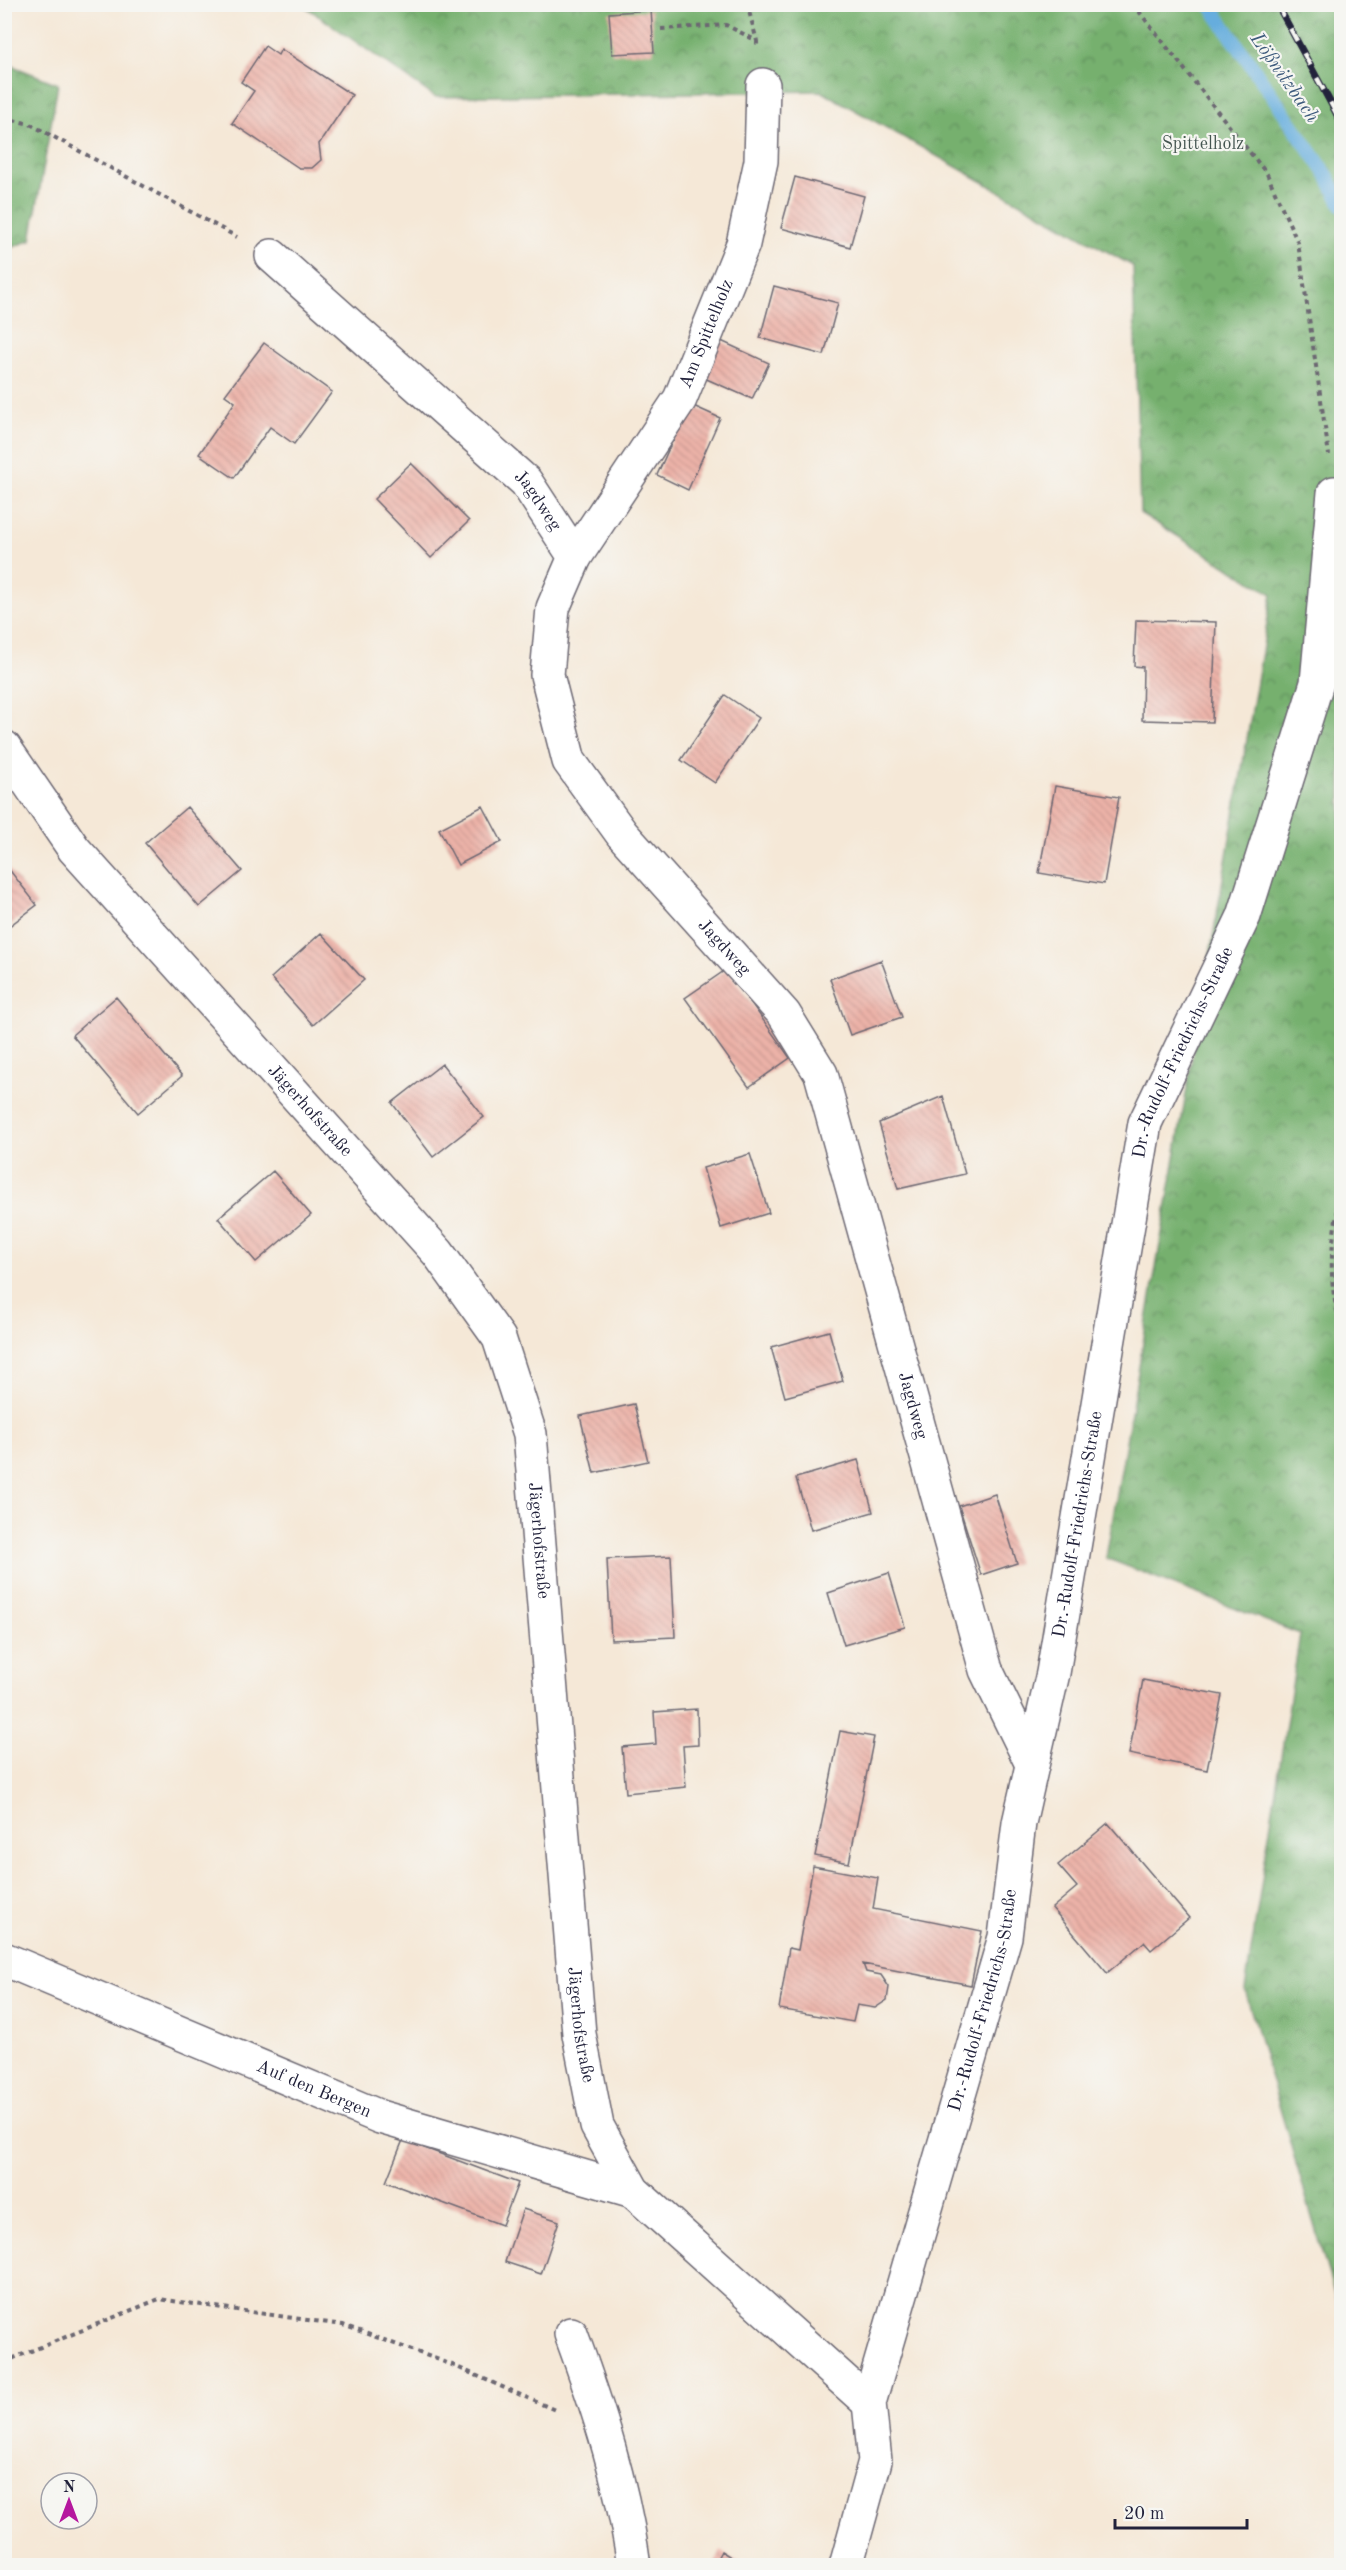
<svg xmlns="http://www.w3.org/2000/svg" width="1346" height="2570" font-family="'Old Standard TT',serif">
  <defs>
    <pattern id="forest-crowns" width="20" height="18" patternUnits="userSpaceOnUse" patternTransform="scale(1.5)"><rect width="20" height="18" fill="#76b06e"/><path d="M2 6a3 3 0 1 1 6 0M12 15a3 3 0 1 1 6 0" fill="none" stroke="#608f5c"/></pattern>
    <pattern id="building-back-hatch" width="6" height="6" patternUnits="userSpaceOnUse" patternTransform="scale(1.5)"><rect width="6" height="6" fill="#ecb2a8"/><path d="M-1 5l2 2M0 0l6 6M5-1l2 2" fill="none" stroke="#ca9992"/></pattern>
  </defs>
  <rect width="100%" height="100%" fill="#f6f6f2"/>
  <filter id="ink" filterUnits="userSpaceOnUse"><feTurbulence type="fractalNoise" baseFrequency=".0167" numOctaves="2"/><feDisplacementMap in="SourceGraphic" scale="12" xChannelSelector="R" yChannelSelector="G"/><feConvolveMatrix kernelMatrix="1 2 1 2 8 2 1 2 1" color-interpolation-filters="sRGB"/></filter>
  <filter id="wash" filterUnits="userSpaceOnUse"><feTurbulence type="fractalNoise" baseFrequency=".008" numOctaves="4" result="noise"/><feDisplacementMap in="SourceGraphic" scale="24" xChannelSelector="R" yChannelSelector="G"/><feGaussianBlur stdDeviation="1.35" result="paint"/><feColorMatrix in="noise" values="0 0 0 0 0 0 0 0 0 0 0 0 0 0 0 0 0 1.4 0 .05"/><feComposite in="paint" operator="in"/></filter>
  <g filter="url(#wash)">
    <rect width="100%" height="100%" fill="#f5e8d7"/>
    <!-- forest -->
    <path fill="url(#forest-crowns)" stroke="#4c6954" stroke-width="1.5" d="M303,5H1341V2316L1245,1990L1300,1634L1106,1558L1272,594L1140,513L1133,266L821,91L435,97Z
      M5,63L58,84L31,240L5,250Z"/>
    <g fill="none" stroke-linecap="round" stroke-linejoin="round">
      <!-- stream -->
      <path stroke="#66addd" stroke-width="14" d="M1209,4L1327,175L1342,205"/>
    </g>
    <g id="blocks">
      <!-- building -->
      <path fill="url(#building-back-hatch)" d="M651,10L654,52L612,54L609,13Z
        M265,46L278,55L281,49L352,95L319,144L321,160L312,168H299L232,123L254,91L241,82Z
        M795,177L864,196L850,247L781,228Z
        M774,286L838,303L824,355L760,338Z
        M719,340L769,363L752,399L702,377Z
        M264,343L332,392L294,444L270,427L234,478L199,454L235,402L225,395Z
        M689,404L720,418L688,490L657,475Z
        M411,463L469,521L431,558L374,499Z
        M1136,620L1216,622L1212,722L1142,720L1143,667L1134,666Z
        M725,695L759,718L715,783L681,760Z
        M1055,786L1119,797L1104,884L1039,873Z
        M483,806L502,842L458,865L439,829Z
        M187,807L242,871L199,907L145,843Z
        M4,863L37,905L4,930Z
        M321,933L364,980L313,1025L271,978Z
        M881,960L902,1017L850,1035L830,979Z
        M727,969L790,1058L749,1087L685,998Z
        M116,997L182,1076L138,1113L72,1035Z
        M442,1064L484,1117L433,1157L392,1103Z
        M943,1096L965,1174L898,1189L879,1123Z
        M750,1154L769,1213L721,1228L703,1168Z
        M273,1171L311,1215L256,1262L218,1218Z
        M829,1331L843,1381L785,1397L771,1347Z
        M634,1404L648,1461L594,1473L580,1416Z
        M858,1460L873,1512L811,1530L796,1478Z
        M995,1494L1017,1563L981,1575L959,1506Z
        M671,1556L675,1637L611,1640L607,1559Z
        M889,1573L905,1627L844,1645L828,1593Z
        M1143,1680L1222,1695L1207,1770L1129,1754Z
        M697,1709L698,1745L683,1746L686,1787L626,1793L622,1747L656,1744L654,1712Z
        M840,1731L874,1737L849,1863L815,1856Z
        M1108,1823L1189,1918L1151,1950L1144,1942L1107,1973L1052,1908L1077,1887L1058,1865Z
        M813,1866L878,1878L873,1909L982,1931L971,1985L863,1964L866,1972L881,1975L889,1987L887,2000L875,2008L857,2005L853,2022L779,2009L789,1948L798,1950Z
        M403,2140L518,2183L502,2225L386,2182Z
        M523,2209L559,2221L541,2274L505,2262Z
        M721,2551L745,2566H713Z"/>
    </g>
  </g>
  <g filter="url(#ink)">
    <use href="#blocks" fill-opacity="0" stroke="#6c6772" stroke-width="1.5"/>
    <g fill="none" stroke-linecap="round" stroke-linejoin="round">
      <defs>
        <g id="minor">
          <path id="s1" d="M272,256L526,482L575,557L553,608L547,675L569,761L622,834L784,1014L821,1074L986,1670L1032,1764"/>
          <path id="s2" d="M575,557L680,399L743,244L761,161L763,85"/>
          <path id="s3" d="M4,747L74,849L438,1253L499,1338L530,1434L579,2034L597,2126L633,2191L869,2403"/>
          <path id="s4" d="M4,1959L380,2117L633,2191"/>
          <path d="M571,2334C599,2410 623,2485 634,2566"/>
          <path id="s5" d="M846,2566L875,2461L869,2403L1005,1937L1019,1823L1053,1673L1145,1123L1244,916L1317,683L1334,493"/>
        </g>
      </defs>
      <!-- minor casing -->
      <use href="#minor" stroke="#6c6772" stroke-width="36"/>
      <!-- path -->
      <path stroke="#6c6772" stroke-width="4" stroke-dasharray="4.5 4.5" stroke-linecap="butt" d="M747,4L757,41
        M1133,4L1267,174L1298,243L1329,455
        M661,29L726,25L757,41V46
        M4,118L30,124L237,237
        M1342,1192C1331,1235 1326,1284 1342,1326
        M4,2362L159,2299L343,2325L450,2364L555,2410"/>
      <!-- minor -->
      <use href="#minor" stroke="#fff" stroke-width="33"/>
      <defs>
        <path id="rail" d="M1277,4L1342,124"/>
      </defs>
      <!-- rail casing -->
      <use href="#rail" stroke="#22223b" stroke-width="7"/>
      <!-- rail -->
      <use href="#rail" stroke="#f6f6f2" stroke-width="4.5" stroke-dasharray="14" stroke-linecap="butt"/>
    </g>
  </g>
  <g text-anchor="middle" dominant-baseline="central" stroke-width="4.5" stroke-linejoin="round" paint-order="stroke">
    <!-- park labels -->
    <g font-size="18" fill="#445550" stroke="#f6f6f2">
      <text x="1203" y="144">Spittelholz</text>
    </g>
    <!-- street labels -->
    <g font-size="18" fill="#22223b" stroke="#f6f6f2">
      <text stroke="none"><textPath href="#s2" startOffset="260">Am Spittelholz</textPath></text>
      <text stroke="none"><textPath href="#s1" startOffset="362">Jagdweg</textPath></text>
      <text stroke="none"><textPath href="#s1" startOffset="884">Jagdweg</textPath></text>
      <text stroke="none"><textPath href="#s5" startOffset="1558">Dr.-Rudolf-Friedrichs-Straße</textPath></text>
      <text stroke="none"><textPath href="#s3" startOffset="476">Jägerhofstraße</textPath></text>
      <text stroke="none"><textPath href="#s1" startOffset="1388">Jagdweg</textPath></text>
      <text stroke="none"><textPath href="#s5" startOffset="1072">Dr.-Rudolf-Friedrichs-Straße</textPath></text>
      <text stroke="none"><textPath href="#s3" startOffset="980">Jägerhofstraße</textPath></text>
      <text stroke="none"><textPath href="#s5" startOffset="586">Dr.-Rudolf-Friedrichs-Straße</textPath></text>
      <text stroke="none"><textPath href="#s3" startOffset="1466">Jägerhofstraße</textPath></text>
      <text stroke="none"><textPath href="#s4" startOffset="336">Auf den Bergen</textPath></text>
    </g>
    <!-- water labels -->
    <g font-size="20" font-style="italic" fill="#3d5a7c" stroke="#f6f6f2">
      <text transform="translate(1284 78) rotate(55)">Lößnitzbach</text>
    </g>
  </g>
  <!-- margin -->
  <rect width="1346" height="2570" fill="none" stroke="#f6f6f2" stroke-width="24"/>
  <!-- north arrow -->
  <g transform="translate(69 2501)"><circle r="28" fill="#f6f6f2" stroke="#a1a1a9" stroke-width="1.5"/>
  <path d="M0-4.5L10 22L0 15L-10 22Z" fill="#b5179e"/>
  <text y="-9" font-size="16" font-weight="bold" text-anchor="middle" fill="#22223b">N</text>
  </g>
  <!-- scale -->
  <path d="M1115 2519v9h132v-9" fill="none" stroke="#22223b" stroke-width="3"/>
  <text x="1124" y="2519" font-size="18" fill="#22223b" stroke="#f6f6f2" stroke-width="4.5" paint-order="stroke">20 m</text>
</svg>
